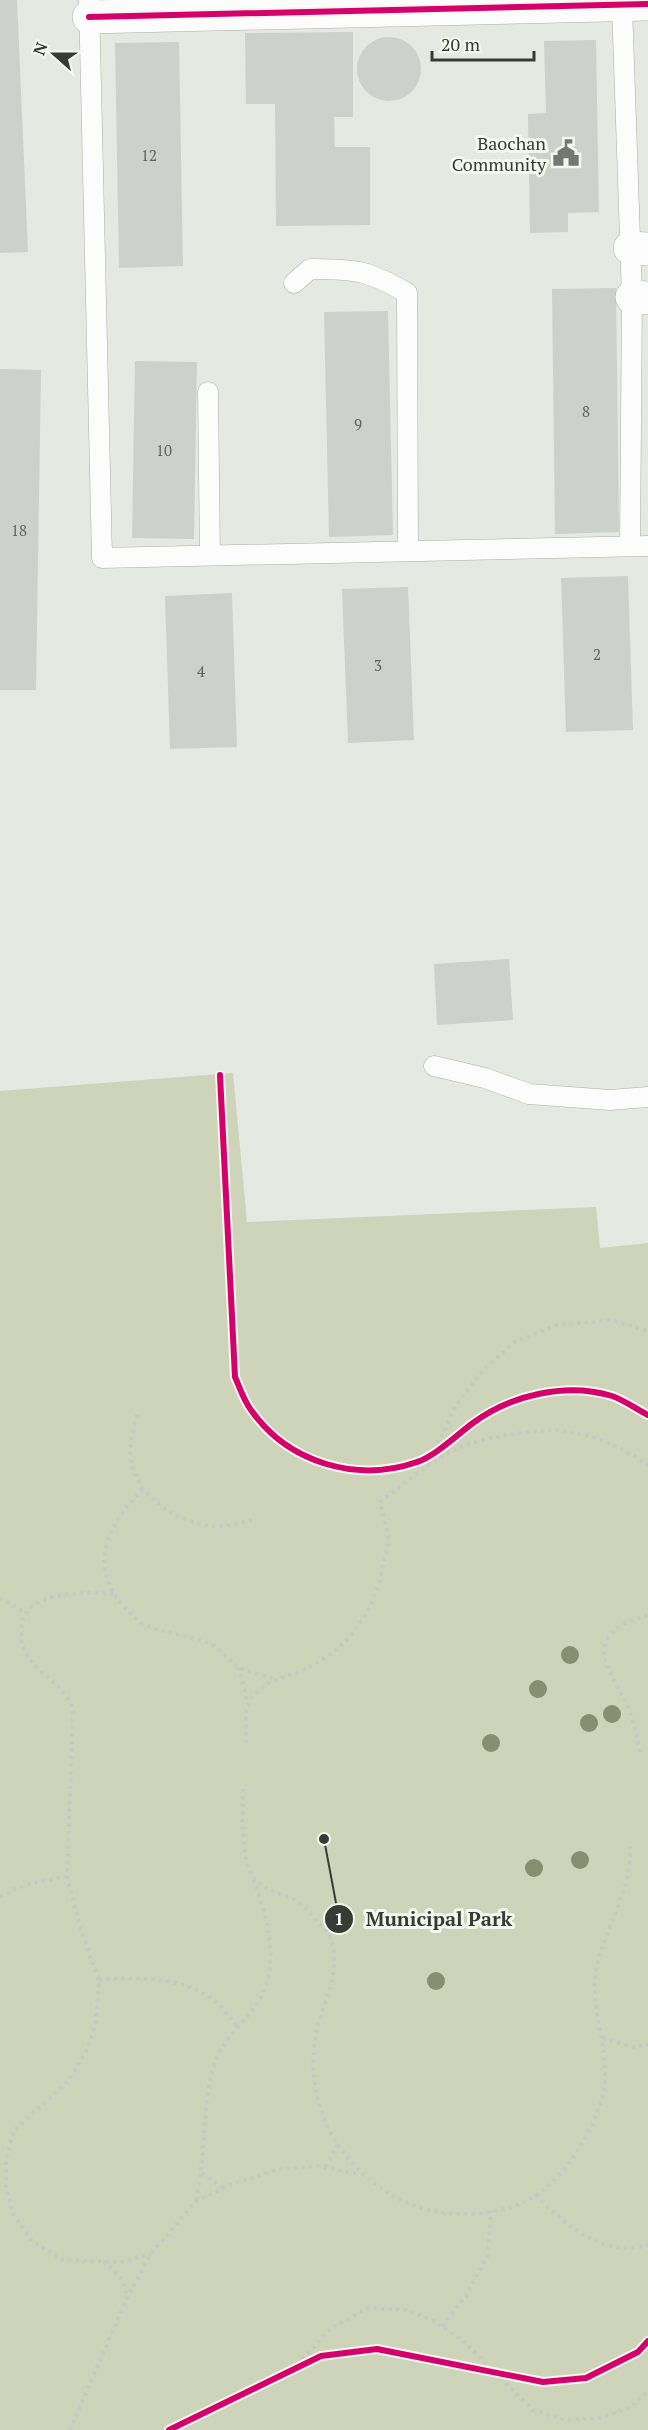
<svg xmlns="http://www.w3.org/2000/svg" width="648" height="2430" font-family="'PT Serif',serif">
  <rect width="100%" height="100%" fill="#e6e8e2"/>
  <!-- green -->
  <path fill="#cdd4ba" d="M233,1073L247,1222L596,1207L600,1248L648,1243V2430H0V1091Z"/>
  <!-- building -->
  <path fill="#ced0cc" d="M0,0H17L28,252L0,253Z
    M353,32V117H334L335,147H370V225L276,226L275,104H246L245,33Z
    M357 69a32 32 0 1 1 64 0a32 32 0 1 1-64 0Z
    M596,40L599,212L568,213V232L530,233L528,114L546,113L544,41Z
    M179,42L183,266L119,268L115,43Z
    M616,288L619,532L555,534L552,289Z
    M388,311L393,535L329,537L324,312Z
    M135,361L197,362L194,539L132,538Z
    M0,369L41,370L36,690H0Z
    M628,576L633,730L566,732L561,578Z
    M408,587L414,740L348,743L342,589Z
    M232,593L237,747L170,749L165,596Z
    M509,959L513,1020L437,1025L434,964Z"/>
  <g fill="none" stroke-linecap="round" stroke-linejoin="round">
    <defs>
      <path id="service" d="M89,0L102,558L648,546
        M622,5L632,297L630,545
        M294,283L310,269C355,269 368,270 407,293L408,551
        M208,392L210,555
        M434,1066L485,1078L529,1094L610,1100L648,1097"/>
      <path id="minor" d="M89,17L648,4
        M630,248L648,249
        M632,297L648,298"/>
    </defs>
    <!-- service casing -->
    <use href="#service" stroke="#adaea9" stroke-width="21"/>
    <!-- minor casing -->
    <use href="#minor" stroke="#adaea9" stroke-width="34"/>
    <!-- path -->
    <path stroke="#c7c8c5" stroke-width="4" stroke-dasharray="3 4.5" stroke-linecap="butt" d="M137,1415C133,1430 129,1444 131,1460C136,1496 177,1522 211,1526C225,1528 239,1523 252,1520
      M428,1464L457,1404L484,1369L515,1342L557,1325L612,1320L648,1331
      M143,1489C112,1519 87,1563 120,1602C128,1612 136,1621 148,1626C168,1634 190,1635 210,1644C221,1649 228,1661 239,1667C249,1672 263,1675 274,1679
      M113,1594C85,1592 21,1589 21,1631C22,1642 22,1648 28,1657C43,1679 61,1681 73,1709L67,1877L81,1930L99,1980L96,2022L86,2052L69,2080L14,2131L6,2158V2186L13,2214L32,2241L63,2260L121,2262L151,2254
      M0,1598L26,1613
      M239,1667L248,1704
      M246,1743C247,1732 244,1712 249,1702C261,1681 283,1679 303,1670C348,1649 374,1614 383,1565C385,1557 388,1547 388,1538C387,1526 382,1513 380,1502C404,1484 428,1463 456,1449C478,1438 539,1428 564,1431C592,1434 626,1448 648,1466
      M640,1752C637,1735 633,1719 626,1703C620,1689 609,1675 605,1660C598,1634 627,1620 648,1615
      M243,1789C243,1810 240,1861 254,1878C266,1894 288,1893 302,1905C309,1910 314,1918 319,1924C322,1927 327,1931 329,1935C344,1970 323,2001 316,2034C309,2069 316,2111 336,2142C363,2183 407,2212 457,2214C483,2215 513,2210 535,2196C569,2174 604,2117 605,2077C606,2041 590,2005 596,1971C602,1938 621,1907 628,1874C630,1865 630,1854 631,1844
      M0,1897C19,1884 45,1880 67,1877
      M99,1980C138,1977 183,1976 216,2002C224,2008 230,2019 237,2027
      M603,2038L633,2047L648,2045
      M326,2167L338,2144
      M202,2173L223,2188
      M536,2195C564,2225 604,2258 648,2245
      M196,2200C206,2156 201,2110 214,2065C221,2042 242,2024 256,2005C283,1969 267,1916 253,1878
      M103,2262C116,2271 124,2280 127,2296
      M442,2326L466,2296L487,2257L491,2211
      M292,2370L330,2329L368,2308L405,2310L434,2321L462,2340L533,2410L565,2420L598,2418L628,2409L648,2392
      M70,2430L127,2298L151,2254L196,2201L230,2185L275,2170L316,2166L360,2174"/>
    <!-- service -->
    <use href="#service" stroke="#fbfcfb" stroke-width="20"/>
    <!-- minor -->
    <use href="#minor" stroke="#fbfcfb" stroke-width="33"/>
    <defs>
      <path id="cycleway" d="M89,17L648,4
        M220,1075L235,1377C240,1388 244,1401 251,1410C288,1463 357,1483 417,1462C434,1457 458,1434 473,1423C511,1395 566,1382 612,1396C624,1400 636,1409 648,1415
        M169,2430L321,2356L377,2349L543,2382L586,2378L638,2352L648,2341"/>
    </defs>
    <!-- cycleway casing -->
    <use href="#cycleway" stroke="#f4f8ec" stroke-width="10"/>
    <!-- cycleway -->
    <use href="#cycleway" stroke="#d6006c" stroke-width="6"/>
  </g>
  <!-- trees -->
  <g fill="#888e70">
    <circle cx="570" cy="1655" r="9"/>
    <circle cx="538" cy="1689" r="9"/>
    <circle cx="612" cy="1714" r="9"/>
    <circle cx="589" cy="1723" r="9"/>
    <circle cx="491" cy="1743" r="9"/>
    <circle cx="580" cy="1860" r="9"/>
    <circle cx="534" cy="1868" r="9"/>
    <circle cx="436" cy="1981" r="9"/>
  </g>
  <!-- icons -->
  <defs>
    <symbol id="civic-bare" viewBox="-9 -9 18 18"><path d="M-.6-6.5H3V-4.5H.6V-3L4-1V1h2V6H-6V1h2V-1L-.6-3ZM-1.2 2.5V6h2.4V2.5Z" fill="#757772" stroke="#f4f8ec" stroke-width="2.5" paint-order="stroke"/></symbol>
  </defs>
  <g fill-rule="evenodd">
    <use href="#civic-bare" x="547" y="134" width="38" height="38"/>
  </g>
  <g text-anchor="middle" dominant-baseline="central" stroke-width="6" stroke-linejoin="round" paint-order="stroke">
    <!-- number labels -->
    <g font-size="15" fill="#5f615c">
      <text x="149" y="155">12</text>
      <text x="586" y="411">8</text>
      <text x="358" y="424">9</text>
      <text x="164" y="450">10</text>
      <text x="19" y="530">18</text>
      <text x="597" y="654">2</text>
      <text x="378" y="665">3</text>
      <text x="201" y="671">4</text>
    </g>
    <!-- poi labels -->
    <g font-size="18" fill="#383a35" stroke="#f4f8ec" text-anchor="end">
      <text x="546" y="143">Baochan<tspan x="546" dy="21">Community</tspan></text>
    </g>
  </g>
  <!-- callouts -->
  <path fill="none" stroke="#383a35" stroke-width="2" d="M324 1839L339 1919"/>
  <g fill="#383a35" stroke="#f4f8ec" stroke-width="2">
    <circle cx="324" cy="1839" r="6"/>
    <circle cx="339" cy="1919" r="15"/>
  </g>
  <g font-size="18" text-anchor="middle" font-weight="bold" fill="#fff">
    <text x="339" y="1925">1</text>
  </g>
  <g font-size="20" text-anchor="middle" font-weight="bold" fill="#383a35" stroke="#f4f8ec" stroke-width="6" stroke-linejoin="round" paint-order="stroke">
    <text x="439" y="1926">Municipal Park</text>
  </g>
  <!-- north arrow -->
  <g transform="translate(54 54) rotate(291)" stroke="#f4f8ec" stroke-width="4.5" paint-order="stroke">
  <path d="M0-4.5L10 22L0 15L-10 22Z" fill="#383a35"/>
  <text y="-9" font-size="16" font-weight="bold" text-anchor="middle" fill="#383a35">N</text>
  </g>
  <!-- scale -->
  <path d="M432 51v9h102v-9" fill="none" stroke="#383a35" stroke-width="3"/>
  <text x="441" y="51" font-size="18" fill="#383a35" stroke="#f4f8ec" stroke-width="4.5" paint-order="stroke">20 m</text>
</svg>
